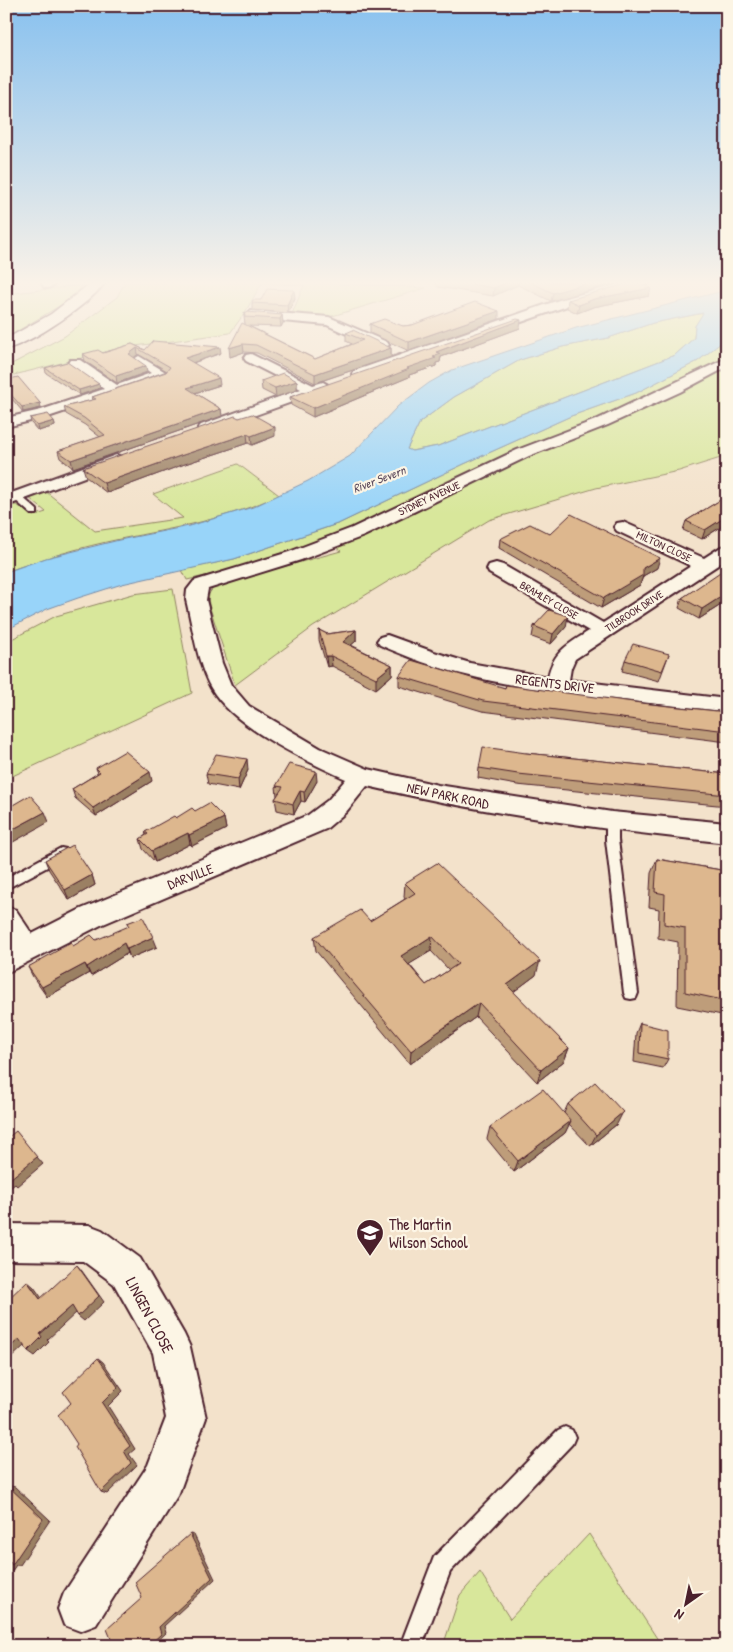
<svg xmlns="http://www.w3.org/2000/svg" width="733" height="1652" font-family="'Patrick Hand',sans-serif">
  <rect width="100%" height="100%" fill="#f3e2cb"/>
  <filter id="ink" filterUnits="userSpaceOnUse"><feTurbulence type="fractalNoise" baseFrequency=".02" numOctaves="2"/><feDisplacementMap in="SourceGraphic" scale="10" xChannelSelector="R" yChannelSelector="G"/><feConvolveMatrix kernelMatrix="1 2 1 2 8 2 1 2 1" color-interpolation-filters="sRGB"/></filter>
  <g filter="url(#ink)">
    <!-- green -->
    <path fill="#d8e79b" stroke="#918363" d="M125,282H303L426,288L329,317L292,314L304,285L262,283L244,314L230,333L121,348L6,377V367L65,336L117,297Z
      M82,285L76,296L6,338V294Z
      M704,313L695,326L694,338L675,355L438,446L411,451L407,449L420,422L454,397L520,360L562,347L608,338L653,323Z
      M727,338V358L671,387L344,534L241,568L187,580L182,570L234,559L340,523L464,464L571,416L636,393L698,361Z
      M727,366V456L679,471L596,488L489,520L313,627L235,685L209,605C207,594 210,589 220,584L341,551L334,545Z
      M238,464L279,495C228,519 175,528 120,539C82,547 43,558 6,572V505H17L33,516L46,512L28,497L45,491L95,531L183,518L153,494Z
      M173,589L192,693L6,779V642L56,616L133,594Z
      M589,1534L662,1646H443L460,1595L480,1572L510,1619Z"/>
    <!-- water -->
    <path fill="#98d4f9" stroke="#798ca7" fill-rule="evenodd" d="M727,290V338L698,361L636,393L571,416L464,464L340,523L234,559L122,584L78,598L47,609L6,630V572L46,558L119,540L189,526L253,507L308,481L350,456L398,406L429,383L452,370L576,328ZM703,313L695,326L694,338L675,355L438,446L412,451L407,449L420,422L454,397L520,360L562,347L608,338L653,323Z"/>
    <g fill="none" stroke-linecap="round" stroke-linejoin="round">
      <defs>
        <path id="lane" d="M14,495H20L37,510V514H31L14,499Z
          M612,816L616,818L618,821V840L638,993L636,998L631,999L626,998L624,993L606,840V821L608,818Z
          M61,848L66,849L67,853L66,857L6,889V878Z
          M565,1427L572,1430L575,1437L572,1444L450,1572L422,1646H400L434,1557L558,1430Z"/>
        <path id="street" d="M41,282H52L54,285L48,288L44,287Z
          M628,282H649L648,284L570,305L364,377H354L352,374L354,371L562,299Z
          M251,311L329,317L387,342L389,345L382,349L377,348L327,325L247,318L245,315Z
          M251,354L313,385L323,382L330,386L328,389L211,431H201L198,428L201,425L301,389L246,361L244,358L246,355Z
          M139,356L169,374L167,377L51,416L6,427V418L41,410L104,389L70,366L68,363L70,360H80L117,385L151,373L132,360Z
          M727,358V367L680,392L608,425L529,456L364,536L301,560L208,589L206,600L222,663L231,685L249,706L320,748L368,769L438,785L612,812L727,823V843C605,830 486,814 367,786L346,812L326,829L101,925L6,973V947L9,946L6,941V907L16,910L32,934L81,909L308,815L328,800L346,779C306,761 233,727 211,688C197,663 193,628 186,600L187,590L194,581L289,552L352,528L517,450L598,419Z
          M116,455L122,457L124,460L122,463L6,506V495Z
          M623,522L704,558L721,547L727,546V559L575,659L571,668L569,680L727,699V713C640,701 551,696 466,675C436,668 408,657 380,645L377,641L380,637L387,635L434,652L470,663L548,677C553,651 569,644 589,631L489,573L487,569L489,565L496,563L503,565L603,623L691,566L617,531L614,527L617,523Z
          M6,1224L89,1225L102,1230L140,1258L184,1334L190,1347L206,1418L179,1493L96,1625L80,1631L64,1625L58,1609L64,1593L148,1465L166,1418L153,1353L114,1284L83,1261L6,1260Z"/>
        <path id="primary" d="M92,282H106C89,304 33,343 6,349V339L51,314Z"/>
      </defs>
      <!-- lane casing -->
      <use href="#lane" stroke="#4a1f2b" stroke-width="4"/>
      <!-- street casing -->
      <use href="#street" stroke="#4a1f2b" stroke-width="4"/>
      <!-- primary casing -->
      <use href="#primary" stroke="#4a1f2b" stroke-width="3"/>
      <!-- lane -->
      <use href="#lane" fill="#fcf5e5" fill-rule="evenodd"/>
      <!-- street -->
      <use href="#street" fill="#fcf5e5" fill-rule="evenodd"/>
      <!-- primary -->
      <use href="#primary" fill="#fcf5e5" fill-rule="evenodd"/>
    </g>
    <!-- wall -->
    <path fill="#be9d7a" stroke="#4a1f2b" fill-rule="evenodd" d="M434,282H616V283L551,301L518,285L493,296L438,287Z
      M651,288L649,296L593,307L577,313L567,308L568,300Z
      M295,298L288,313L252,310V303L261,300Z
      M282,315L283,323L281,327L249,326L315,359L352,344L346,341V333L391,348V357L315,383L257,353L244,352L230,357L245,324L244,317Z
      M499,319L409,351L370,333V324L403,326L412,325Z
      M520,328L441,357L440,362L436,363V366L409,375V377L313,417L291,405L290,397Z
      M132,344L145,350L221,353L193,363L220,385L195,393L221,409L222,416L73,468L60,458L58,451L100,437L85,425L66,414L64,407L93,400L92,397L167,371L138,354L134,357L147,372L117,383L85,361L83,354L103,353Z
      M45,368L99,384L100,388L80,395L46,373Z
      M6,380L40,403L41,408L23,412L6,392Z
      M261,381H297V390L276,397L262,390Z
      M30,418L54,421L55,426L38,431L31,423Z
      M239,418L275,436L252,445L248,443L182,465L107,493L86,477L83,468Z
      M727,496V523L702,539L683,530L686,521Z
      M550,534L657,568L643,576L640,585L601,608L499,548L500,539Z
      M727,571V601L699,619L679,608L682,598Z
      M534,626L566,627L551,644L532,637Z
      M319,630L327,634L356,630V641L351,645L392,665V675L376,689L332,666L327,667L319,640Z
      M669,654L659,681L622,671L625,660Z
      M399,676L727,712V742L482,711L399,686Z
      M526,753L727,774V806L517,785L478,778L479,768Z
      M96,768L152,781L96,816L75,798L72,789L98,773Z
      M248,770L239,790L208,784L206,774Z
      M317,781L305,802L301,801L294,814L277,810L275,799L277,796L276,786Z
      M195,811L224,818L226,829L192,846L190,844L155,862L143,849L140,839L146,835L145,832L176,818Z
      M657,859L727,871V1016L677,1006L678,942L658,938L659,909L649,907L651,873Z
      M45,860L92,875L95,885L69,900L49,870Z
      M405,883L536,975L513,992L569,1048L564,1061L537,1082L476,1017L410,1064L316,951L314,937L370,921L405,899L404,897ZM431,951L449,970L426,985L409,964Z
      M96,940L157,947L130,958L128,953L91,976L89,973L47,997L33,977L28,967Z
      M640,1023L668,1059L663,1068L634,1062L636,1033Z
      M568,1104L617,1124L590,1146L569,1124L565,1133L514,1172L487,1139L490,1127L564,1113Z"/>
    <!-- shaded-wall -->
    <path fill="#9b8063" stroke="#4a1f2b" d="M507,282H519L518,285L493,296L494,288Z
      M591,282H616V283L551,301L553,293Z
      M651,288L649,296L593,307L577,313L579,305L594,299Z
      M294,290L295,298L288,313L287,305Z
      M499,311V319L409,351V342Z
      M282,315L283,323L281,327L280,319Z
      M521,320L520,328L441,357L440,362L436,363V366L409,375V377L313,417V408L407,368L436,352Z
      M243,344L244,352L230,357L229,348Z
      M220,347L221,353L186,365L185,358Z
      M137,348L138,354L130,361L129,354Z
      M391,348V357L315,383V374Z
      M146,366L147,372L117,383L116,376Z
      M219,378L220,385L188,395L187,388Z
      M297,381V390L276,397L275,388Z
      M99,384L100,388L80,395L79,390Z
      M40,403L41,408L23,412L22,407Z
      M221,409L222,416L73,468L71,460Z
      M54,421L55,426L38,431L37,426Z
      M275,427V436L252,445L251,436Z
      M247,434L248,443L182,465L107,493L104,483L180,456Z
      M727,516V523L702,539L705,530Z
      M660,558L657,568L643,576L640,585L601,608L604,598L643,568Z
      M727,593V601L699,619L702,609Z
      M568,616L566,627L551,644L553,634Z
      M356,630V641L343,652V642Z
      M326,656H331L332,666L327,667Z
      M392,665V675L376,689V678Z
      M247,759L248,770L239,790L238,779Z
      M316,771L317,781L305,802L304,792Z
      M150,772L152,781L96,816L93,808Z
      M300,791L301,801L294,814L293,804Z
      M45,812L49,822L6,846V833Z
      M224,818L226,829L192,846L189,835Z
      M188,833L190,844L155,862L152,851Z
      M92,875L95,885L69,900L65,890Z
      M432,936L431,951L400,970L401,956Z
      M153,937L157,947L130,958L127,949Z
      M124,943L128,953L91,976L87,967Z
      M540,961L536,975L504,999L507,985Z
      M85,964L89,973L47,997L42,987Z
      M479,1003L476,1017L410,1064L411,1051Z
      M569,1048L564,1061L537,1082L541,1070Z
      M623,1112L617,1124L590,1146L596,1135Z
      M571,1121L565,1133L514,1172L518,1161Z
      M37,1157L43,1164L17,1186L15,1184L6,1191V1178Z
      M77,1265L82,1271L104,1302L84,1321L78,1316Z
      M27,1281L34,1287L46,1304L40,1299Z
      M72,1306L77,1312L47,1340L49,1342L35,1356L28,1351L40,1334Z
      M19,1339L26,1344L6,1363V1351Z
      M98,1358L103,1362L123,1391L108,1406L135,1449L129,1454L137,1465L107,1494L101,1492L124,1451L102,1403Z
      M7,1485L15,1487L50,1520L20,1565H16L6,1580Z
      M190,1534L194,1535L215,1579L164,1626L166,1633L152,1646H148L159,1627Z"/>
    <!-- building -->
    <path fill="#ddb78e" stroke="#4a1f2b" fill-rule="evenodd" d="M459,282H507L494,288Z
      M530,282H591L553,293Z
      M633,282H636L651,288L594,299L579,305L568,300Z
      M267,289L294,290L287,305L252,303L253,300H261Z
      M475,302L499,311L409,342L370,324L384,319L403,326L412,325Z
      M247,312L282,315L280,319L244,317Z
      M517,319L521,320L436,352L441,354L433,357L436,358L407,368L409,369L313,408L290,397Z
      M242,323L315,359L363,340L346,333L353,330L391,348L315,374L256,345L243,344L229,348Z
      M153,341L220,347L185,358L219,378L187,388L221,409L71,460L58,451L105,435L84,418L64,407L96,399L92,397L166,372L170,367L137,348L129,354L146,366L116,376L83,354L98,350L103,353L132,344L145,350Z
      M67,362L99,384L79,390L45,368Z
      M283,373L297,381L275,388L261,381Z
      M18,377L40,403L22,407L6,389V380Z
      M48,414L54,421L37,426L30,418Z
      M252,414L275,427L251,436L247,434L180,456L104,483L83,468L235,416L239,418Z
      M727,496V516L705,530L686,521Z
      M571,514L660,558L643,568V575L604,598L500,539L530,524L550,534Z
      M723,570L727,571V593L702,609L682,598Z
      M549,610L568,616L553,634L534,626Z
      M319,630L327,634L356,630L343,642L392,665L376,678L331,656H326Z
      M633,644L669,654L662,671L625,660Z
      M411,660L505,688L506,685L641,703L727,712V731L483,701L399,676Z
      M483,747L526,753L727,774V795L518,774L479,768Z
      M125,751L150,772L93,808L72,789L100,772L96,768Z
      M216,754L247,759L238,779L206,774Z
      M289,764L316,771L304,792L300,791L293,804L275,799L283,787L276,786Z
      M30,795L45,812L6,833V809Z
      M209,803L224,818L189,835L188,833L152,851L140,839L148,834L145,832L174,816L176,818L192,808L195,811Z
      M72,845L92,875L65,890L45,860Z
      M657,859L727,871V1001L685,992V928L664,924L665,894L655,892Z
      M437,863L540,961L507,985L569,1048L541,1070L479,1003L411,1051L314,937L360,910L370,921L415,893L405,883ZM432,936L458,964L426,985L401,956Z
      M143,917L153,937L127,949L124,943L87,967L85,964L42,987L28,967L71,943L73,946L91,935L96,940L129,926L127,923Z
      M640,1023L668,1030V1059L639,1053Z
      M595,1082L623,1112L596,1135L568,1104Z
      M543,1089L571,1121L518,1161L490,1127Z
      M16,1131L37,1157L10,1179L8,1177L6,1178V1139Z
      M77,1265L99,1296L78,1316L72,1306L40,1334L42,1337L28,1351L19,1339L6,1351V1301L27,1281L40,1299Z
      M98,1358L118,1387L102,1403L130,1446L124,1451L131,1463L101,1492L75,1447L77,1444L58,1415L71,1403L63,1392Z
      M7,1485L43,1519L12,1565L10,1562L6,1567V1486Z
      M190,1534L212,1578L159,1627L161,1634L148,1646H114L107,1629L142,1598L135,1582Z"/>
  </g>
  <!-- sky -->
  <linearGradient id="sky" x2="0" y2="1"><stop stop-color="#88c1ef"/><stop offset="0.55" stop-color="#faf2e8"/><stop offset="1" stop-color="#faf2e8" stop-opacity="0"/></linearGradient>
  <rect width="733" height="514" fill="url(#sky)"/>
  <!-- icons -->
  <defs>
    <symbol id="school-pin" viewBox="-11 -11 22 30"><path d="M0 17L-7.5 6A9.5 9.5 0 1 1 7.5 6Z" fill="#4a1f2b" stroke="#fcf5e5"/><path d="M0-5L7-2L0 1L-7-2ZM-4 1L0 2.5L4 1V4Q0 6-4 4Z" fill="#fff"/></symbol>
  </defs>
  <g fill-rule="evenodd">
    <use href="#school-pin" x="354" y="1217" width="32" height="43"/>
  </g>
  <g text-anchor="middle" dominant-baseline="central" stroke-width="4.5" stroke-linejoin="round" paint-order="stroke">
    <!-- far-street labels -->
    <g font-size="11" fill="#4a1f2b" stroke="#fcf5e5">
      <text transform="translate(429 498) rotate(-25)">SYDNEY AVENUE</text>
      <text transform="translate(664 546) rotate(25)">MILTON CLOSE</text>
      <text transform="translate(549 600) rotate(30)">BRAMLEY CLOSE</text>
      <text transform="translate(634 611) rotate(-33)">TILBROOK DRIVE</text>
    </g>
    <!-- far-water labels -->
    <g font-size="12" font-style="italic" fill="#5e4c5e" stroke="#fcf5e5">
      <text transform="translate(379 479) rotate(-21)">River Severn</text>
    </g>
    <!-- street labels -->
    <g font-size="14" fill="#4a1f2b" stroke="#fcf5e5">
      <text transform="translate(555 683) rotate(7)">REGENTS DRIVE</text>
      <text transform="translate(448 795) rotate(12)">NEW PARK ROAD</text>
      <text transform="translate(190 876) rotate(-21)">DARVILLE</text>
    </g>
    <!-- near-poi labels -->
    <g font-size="16" fill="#4a1f2b" stroke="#fcf5e5" text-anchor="start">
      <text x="389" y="1224">The Martin<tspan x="389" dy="18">Wilson School</tspan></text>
    </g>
    <!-- near-street labels -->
    <g font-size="16" fill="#4a1f2b" stroke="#fcf5e5">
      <text transform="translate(150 1315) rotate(62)">LINGEN CLOSE</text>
    </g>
  </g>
  <!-- margin -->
  <rect width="733" height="1652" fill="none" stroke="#fcf5e5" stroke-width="25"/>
  <rect x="12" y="12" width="708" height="1627" fill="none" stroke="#4a1f2b" stroke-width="2" filter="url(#ink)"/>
  <!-- north arrow -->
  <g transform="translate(686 1604) rotate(213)" stroke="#fcf5e5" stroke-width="4" paint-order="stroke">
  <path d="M0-4L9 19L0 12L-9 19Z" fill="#4a1f2b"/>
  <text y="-8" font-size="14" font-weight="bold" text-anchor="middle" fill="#4a1f2b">N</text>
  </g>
</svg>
